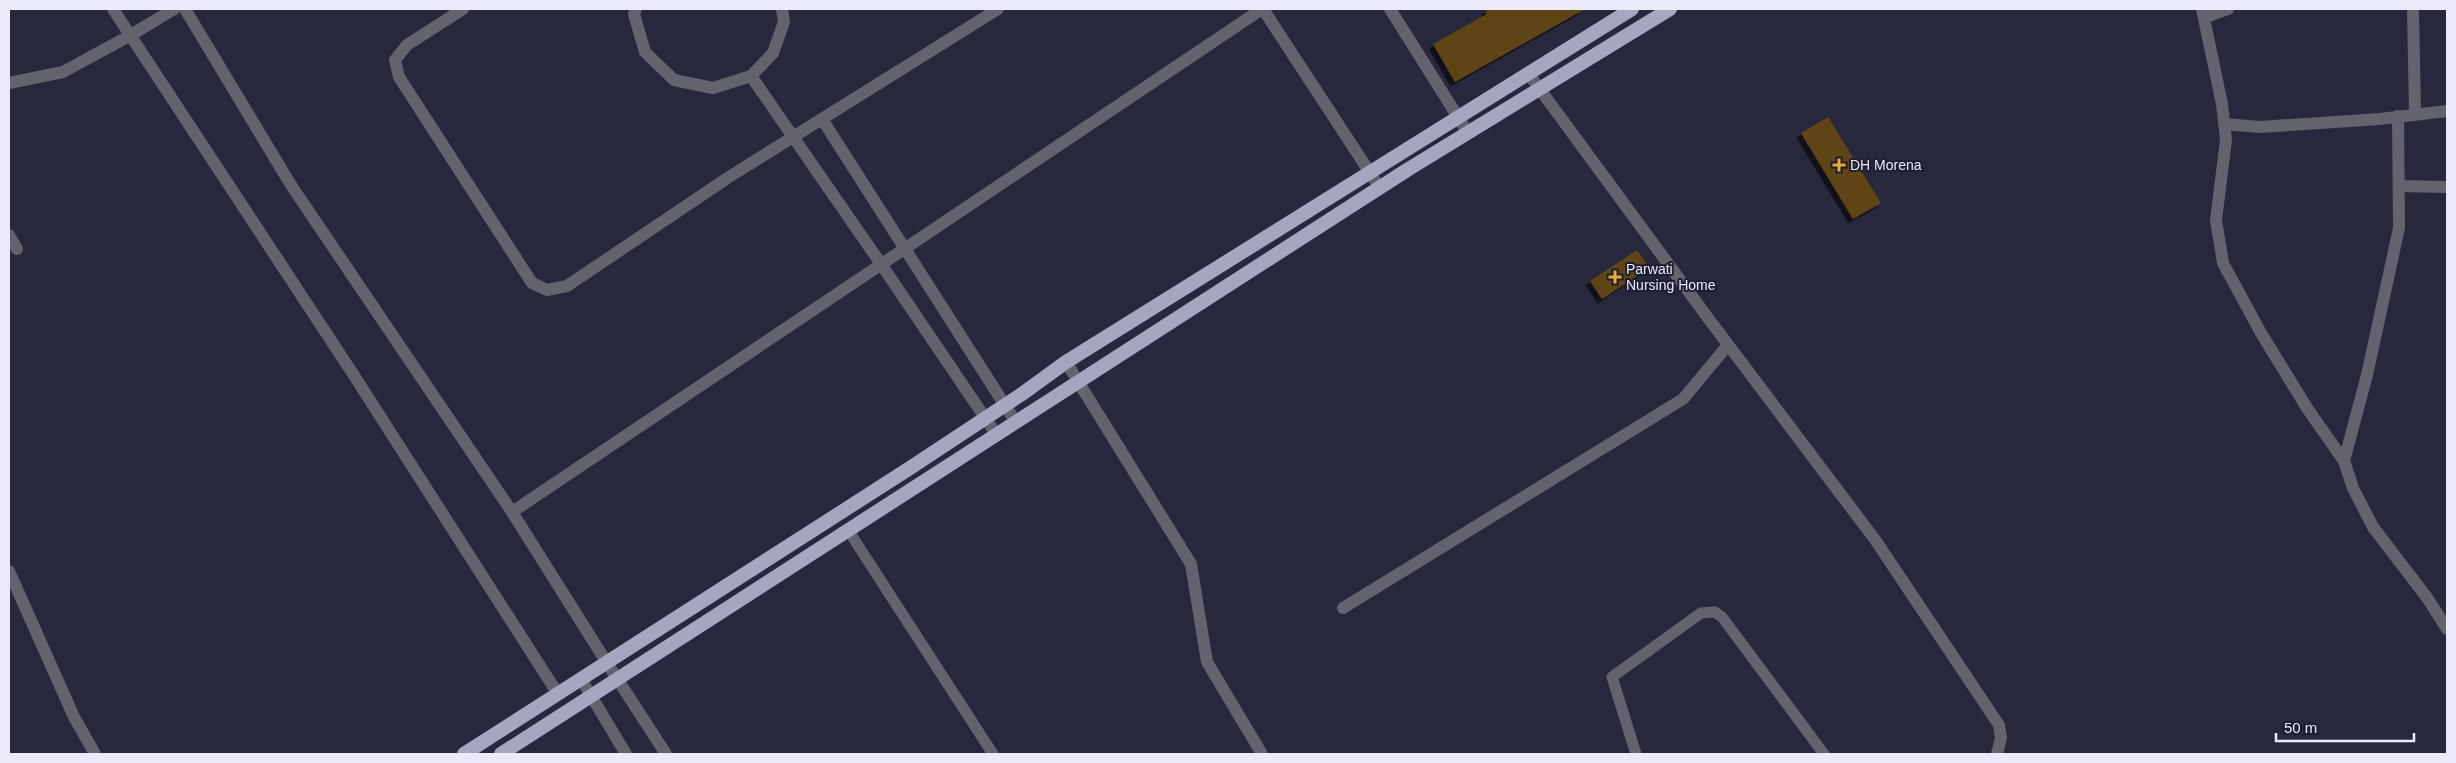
<svg xmlns="http://www.w3.org/2000/svg" width="2456" height="763" font-family="Helvetica,sans-serif">
  <defs>
    <filter id="shadow"><feDropShadow dx="-4.5" dy="4.5" stdDeviation="0" flood-color="#0009"/></filter>
  </defs>
  <rect width="100%" height="100%" fill="#28283d"/>
  <!-- building -->
  <path fill="#5f4513" filter="url(#shadow)" d="M1486,9H1585L1455,82L1433,44L1487,14Z
    M1828,117L1881,203L1853,219L1801,133Z
    M1637,250L1649,268L1602,299L1590,281Z"/>
  <g fill="none" stroke-linecap="round" stroke-linejoin="round">
    <!-- service -->
    <path stroke="#63636e" stroke-width="11" d="M848,530L993,754
      M1636,754L1612,677L1701,613L1715,612L1722,617L1824,754"/>
    <!-- minor -->
    <path stroke="#63636e" stroke-width="12" d="M185,9L291,185L512,512L607,663
      M463,9L407,45L395,60L399,77L532,283L547,290L567,286L729,177L998,9
      M636,9L634,14L645,52L674,80L713,88L751,76L773,53L784,22L782,9
      M1263,9L1380,188
      M1390,9L1468,133
      M2202,9L2222,104L2226,140L2216,220L2223,263L2261,333L2307,408L2344,461L2353,488L2373,527L2428,599L2447,629
      M2413,9L2415,113
      M2204,18L2228,9
      M131,35L174,9
      M1528,73L1708,318L1876,541L1999,725L2001,738L1997,754
      M751,76L881,264L996,434
      M822,119L1015,421
      M2224,124L2260,127L2380,119L2447,111
      M2399,186L2447,187
      M9,235L17,249
      M1066,362L1191,564L1207,662L1262,754
      M2344,461L2367,375L2399,228L2398,116
      M512,512L1262,9
      M9,571L74,717L95,754
      M1343,608L1683,399L1728,345"/>
    <!-- tertiary -->
    <path stroke="#63636e" stroke-width="12" d="M113,9L355,377L558,694
      M9,83L63,72L131,35
      M607,663L666,754
      M581,679L626,754"/>
    <!-- trunk -->
    <path stroke="#a5a6c0" stroke-width="14" d="M464,754L910,468L1022,394L1066,362L1632,9
      M501,754L1407,170L1670,9"/>
  </g>
  <!-- markers -->
  <g fill="#e8ac37" stroke="#1e1e33" stroke-width="2">
    <path d="M1836.5 157.5h5v5h5v5h-5v5h-5v-5h-5v-5h5z"/>
    <path d="M1612.5 269.5h5v5h5v5h-5v5h-5v-5h-5v-5h5z"/>
  </g>
  <g text-anchor="middle" dominant-baseline="central" stroke-width="4" stroke-linejoin="round" paint-order="stroke">
    <!-- poi labels -->
    <g font-size="14" fill="#eaeaf9" stroke="#1e1e33" text-anchor="start">
      <text x="1850" y="165">DH Morena</text>
      <text x="1626" y="269">Parwati<tspan x="1626" dy="16">Nursing Home</tspan></text>
    </g>
  </g>
  <!-- border -->
  <rect width="2456" height="763" fill="none" stroke="#eaeaf9" stroke-width="20"/>
  <!-- scale -->
  <path d="M2276 733v8h138v-8" fill="none" stroke="#eaeaf9" stroke-width="2.5"/>
  <text x="2284" y="733" font-size="15" fill="#eaeaf9" stroke="#1e1e33" stroke-width="4" paint-order="stroke">50 m</text>
</svg>
